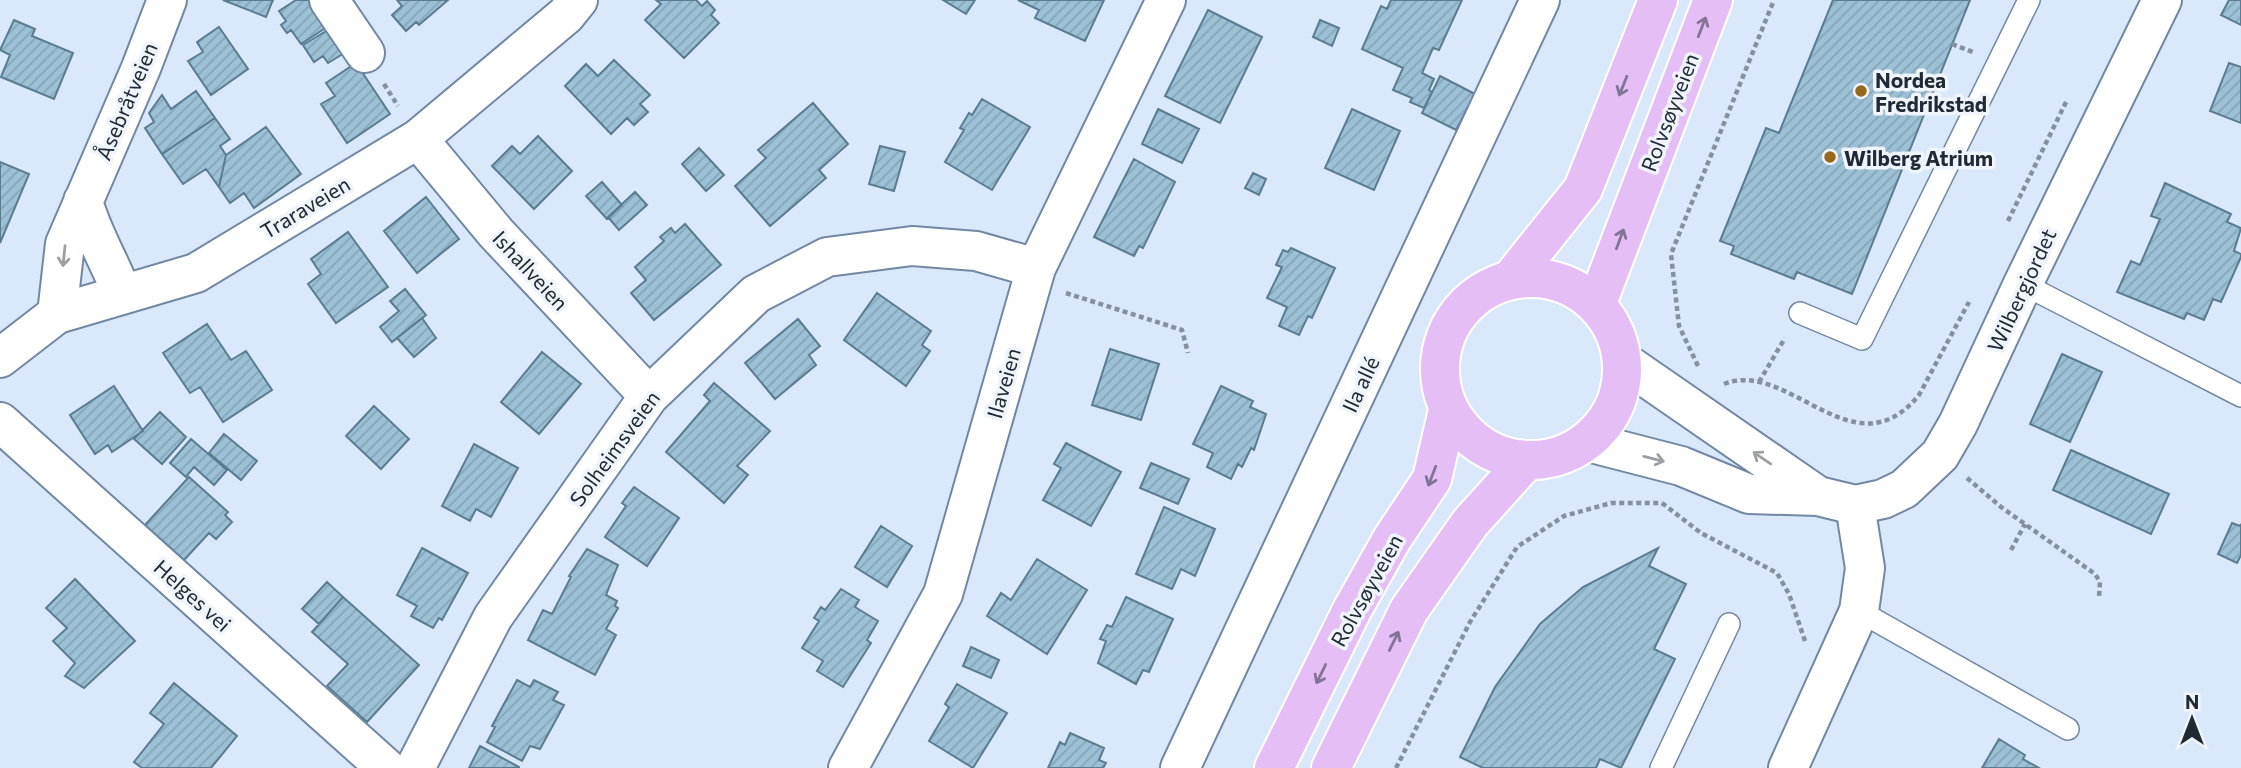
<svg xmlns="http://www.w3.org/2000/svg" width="2241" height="768" font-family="Commissioner,sans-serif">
  <defs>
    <pattern id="building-hatch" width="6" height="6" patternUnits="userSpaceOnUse" patternTransform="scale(1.75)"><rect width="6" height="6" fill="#9cc0d6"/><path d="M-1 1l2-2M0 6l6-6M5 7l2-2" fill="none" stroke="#86a5b8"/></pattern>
  </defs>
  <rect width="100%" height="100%" fill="#dae8fb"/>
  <!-- building -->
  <path fill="url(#building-hatch)" stroke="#5a7c91" stroke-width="2" d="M223,0H273L266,17Z
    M296,0H313L330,25L301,44L291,30L287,33L281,25L286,21L279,11Z
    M397,0H448L419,25L416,22L406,31L392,15L402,6Z
    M656,0H696L702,6L707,1L715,10L711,15L719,23L684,58L645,20L661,4Z
    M943,0H975L966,14Z
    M1018,0H1104L1085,41L1035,18L1039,10Z
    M1391,0H1462L1439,50L1433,48L1422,73L1434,79L1429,90L1432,92L1424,108L1410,102L1412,98L1393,90L1403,68L1362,49L1381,6L1387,9Z
    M1833,0H1970L1852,294L1797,272L1794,279L1731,254L1734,246L1720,241L1766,128L1779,133Z
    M2229,0H2241V25L2221,15Z
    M1208,10L1262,37L1220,123L1165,96Z
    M14,20L35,29L32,36L73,53L54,99L1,77L10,55L0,50Z
    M1320,20L1339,28L1332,46L1313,37Z
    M219,27L248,69L211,95L188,61L203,52L197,42Z
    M331,28L346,52L328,63L323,56L314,62L303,45Z
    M614,60L650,95L640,104L648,112L634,125L627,118L611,134L565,86L586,64L598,76Z
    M356,63L390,114L347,143L321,104L335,96L326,83Z
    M2229,63L2241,67V123L2210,111Z
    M1440,76L1475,94L1456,130L1422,113Z
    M196,91L215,118L162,154L145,128L154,122L149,113L162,95L171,109Z
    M982,99L1030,127L992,190L945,162L964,130L960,128L969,113L972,115Z
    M813,103L848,144L819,170L826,178L770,226L735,186L766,158L758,150Z
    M1158,109L1199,129L1182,163L1142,144Z
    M1352,109L1400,131L1374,190L1325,168Z
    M215,118L230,139L220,146L226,155L219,187L206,169L183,184L162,154Z
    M266,127L301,174L254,208L244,193L230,203L219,187L226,155Z
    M538,136L572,171L534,209L492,166L512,146L520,154Z
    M880,146L905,152L894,191L869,184Z
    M699,148L724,175L706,191L682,164Z
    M1134,159L1175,182L1143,248L1139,246L1134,256L1094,237Z
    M0,162L29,174L0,243Z
    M1253,173L1266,179L1259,195L1245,188Z
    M602,182L622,205L607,219L586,196Z
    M2165,183L2231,214L2227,222L2241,228L2234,251L2241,254V257L2221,302L2213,299L2204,320L2187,313L2184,319L2117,292L2131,261L2140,265L2160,219L2151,216Z
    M635,192L647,205L619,230L608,217Z
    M426,197L459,239L417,273L384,231Z
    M685,224L721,265L654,320L631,293L646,280L635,267L664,241L660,237L671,228L675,233Z
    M348,232L388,287L336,323L308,284L321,274L311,259Z
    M1291,248L1335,268L1312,318L1308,316L1299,335L1279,326L1287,307L1267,298L1282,267L1276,265L1283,250L1288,252Z
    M405,289L426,315L392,342L380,327L399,311L390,301Z
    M877,293L931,331L922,345L930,351L906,386L844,340Z
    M422,318L436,338L414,357L397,338Z
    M798,319L820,346L809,355L816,365L775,399L745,363Z
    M207,324L231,360L246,351L272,390L223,422L200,387L190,393L163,353Z
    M1110,349L1159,364L1141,420L1092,405Z
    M542,352L581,384L539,434L501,402Z
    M2062,354L2102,372L2070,442L2030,424Z
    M714,383L770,431L737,466L748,475L724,503L666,452L710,401L704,395Z
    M114,386L143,431L112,452L108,445L95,454L70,415Z
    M1221,386L1253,401L1250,407L1266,414L1254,450L1251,448L1242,467L1238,464L1231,479L1207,467L1213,453L1193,444Z
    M374,406L409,439L381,469L346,436Z
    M160,412L186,437L162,464L134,439Z
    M224,434L257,461L241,480L209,453Z
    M191,439L227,470L214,485L194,467L186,477L170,463Z
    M1066,443L1121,472L1091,526L1043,500L1061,468L1054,464Z
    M474,444L518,468L491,517L476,509L470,521L442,506Z
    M2071,450L2169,494L2151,534L2053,490Z
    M1151,463L1189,479L1178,504L1140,488Z
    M189,477L228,512L225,515L232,522L216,539L209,533L184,560L145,525Z
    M634,487L679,518L647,566L605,537L626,506L622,503Z
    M1164,507L1215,529L1195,576L1181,569L1172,589L1136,574Z
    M2232,523L2240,526L2241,524V555L2237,563L2218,554Z
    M881,526L912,546L887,587L855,567Z
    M422,548L468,573L442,620L439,618L433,628L411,616L417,606L397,595Z
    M1658,548L1649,566L1686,584L1654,649L1675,659L1621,768L1600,759L1596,768H1483L1460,757L1495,687L1540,624L1583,587Z
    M587,549L618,565L606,595L617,601L615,606L618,608L606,629L616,635L595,675L528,640L543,610L552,614L571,577L569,576Z
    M1037,559L1087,590L1047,654L987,616L1001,593L1011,600Z
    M75,579L135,641L84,688L65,676L75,663L53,641L67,628L46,608Z
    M327,582L343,597L319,624L302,609Z
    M841,589L859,600L855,607L878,621L867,640L871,643L843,687L817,671L823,661L802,648L819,621L814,618L821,607L825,610Z
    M343,597L419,665L367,722L327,686L348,664L312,632Z
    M1126,597L1173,619L1149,672L1143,670L1136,684L1098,663L1106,641L1100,639L1107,625L1112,627Z
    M971,647L999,660L991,678L963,666Z
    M517,680L530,687L534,680L558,692L553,700L564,705L540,749L530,746L522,761L487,742L495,727L492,726Z
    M174,683L237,736L211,768H142L134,762L164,724L150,713Z
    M957,684L1007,713L973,768L929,741L949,707L945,704Z
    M1070,733L1104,748L1099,760L1106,763L1103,768H1048L1060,742L1065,745Z
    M1999,739L2025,755L2023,759L2039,768H1982Z
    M480,746L519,767V768H469Z"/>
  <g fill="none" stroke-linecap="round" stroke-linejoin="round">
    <defs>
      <path id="lane" d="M2023,284L2241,396
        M1800,313L1862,339L2029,0
        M1859,611L2068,729
        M1661,768L1729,624"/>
      <path id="street" d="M329,0L365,53
        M418,139L496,233L649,396
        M83,201C92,234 110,262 122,294
        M57,314L65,244L141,68L167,0
        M0,358L57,314L196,273L418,139L566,15L578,0
        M1624,362L1818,496
        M0,422L386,768
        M1588,442L1681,466L1749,494L1818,496L1855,505L1883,499L1904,489L1940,455L1958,424L2023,284L2162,0
        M415,768L493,617L649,396L756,294L827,257L912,246L976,251L1036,268
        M848,768L943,594L1036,268L1166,0
        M1180,768L1540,0
        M1788,768L1859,611L1865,568L1855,505"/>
      <path id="primary" d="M1440 369a91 91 0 1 1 182 0a91 91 0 1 1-182 0Z
        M1511,279L1583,189L1658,0
        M1597,303L1713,0
        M1274,768L1352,610L1392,539L1432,479L1448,410
        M1331,768L1409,610L1470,523L1526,461"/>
    </defs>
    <!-- lane casing -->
    <use href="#lane" stroke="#7188a4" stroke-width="24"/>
    <!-- street casing -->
    <use href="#street" stroke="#7188a4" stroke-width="42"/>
    <!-- primary casing -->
    <use href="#primary" stroke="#fff" stroke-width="42"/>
    <!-- path -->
    <path stroke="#848f9f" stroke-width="4.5" stroke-dasharray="5 3.5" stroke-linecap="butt" d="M1952,44L1973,52
      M384,84L398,106
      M2008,221L2067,100
      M1066,293L1182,330L1188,353
      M1698,366L1679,326L1671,254L1774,0
      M1759,382L1785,338
      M1724,384C1789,358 1854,475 1919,395L1969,302
      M1967,478L2001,507L2095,574L2100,582L2099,597
      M1662,503L1701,533L1777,573L1789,594L1805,641
      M2011,550L2025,524
      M1396,768L1470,622L1517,547L1564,516L1611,503H1662"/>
    <!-- lane -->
    <use href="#lane" stroke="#fff" stroke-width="21"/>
    <!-- street -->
    <use href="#street" stroke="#fff" stroke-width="38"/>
    <!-- primary -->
    <use href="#primary" stroke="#e5bef5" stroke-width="38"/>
  </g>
  <!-- one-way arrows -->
  <defs><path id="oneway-shaft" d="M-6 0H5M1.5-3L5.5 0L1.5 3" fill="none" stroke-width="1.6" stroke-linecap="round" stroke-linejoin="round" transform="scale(1.75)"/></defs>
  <g stroke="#827495">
    <use href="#oneway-shaft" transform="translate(1702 27) rotate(-69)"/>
    <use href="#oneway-shaft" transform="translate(1623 86) rotate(112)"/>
    <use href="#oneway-shaft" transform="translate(1620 239) rotate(-70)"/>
    <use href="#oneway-shaft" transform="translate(1432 476) rotate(111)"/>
    <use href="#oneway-shaft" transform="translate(1394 641) rotate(-64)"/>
    <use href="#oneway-shaft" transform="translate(1321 674) rotate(116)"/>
  </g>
  <g stroke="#9b9fa4">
    <use href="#oneway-shaft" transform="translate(64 256) rotate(96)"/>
    <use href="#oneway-shaft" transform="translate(1762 458) rotate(-146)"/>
    <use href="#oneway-shaft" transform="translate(1654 459) rotate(14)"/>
  </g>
  <!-- markers -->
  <g fill="#98691a" stroke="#f0f4fb" stroke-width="2.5">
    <circle cx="1861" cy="91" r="7"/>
    <circle cx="1830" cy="157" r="7"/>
  </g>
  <g text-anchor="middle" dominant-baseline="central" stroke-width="7" stroke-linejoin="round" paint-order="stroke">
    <!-- poi labels -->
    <g font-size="21" font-weight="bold" fill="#202935" stroke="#f0f4fb" text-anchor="start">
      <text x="1875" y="79">Nordea<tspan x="1875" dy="24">Fredrikstad</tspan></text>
      <text x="1844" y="157">Wilberg Atrium</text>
    </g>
    <!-- street labels -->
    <g font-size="21" fill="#202935" stroke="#f0f4fb">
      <text transform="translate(126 101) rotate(-67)">Åsebråtveien</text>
      <text transform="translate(1669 112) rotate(-69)">Rolvsøyveien</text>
      <text transform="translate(305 207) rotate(-31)">Traraveien</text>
      <text transform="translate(531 270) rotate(47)">Ishallveien</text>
      <text transform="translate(2021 290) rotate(-65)">Wilbergjordet</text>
      <text transform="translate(1003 383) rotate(-74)">Ilaveien</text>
      <text transform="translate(1360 384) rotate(-65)">Ila allé</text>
      <text transform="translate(614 448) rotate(-54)">Solheimsveien</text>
      <text transform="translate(1366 590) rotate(-61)">Rolvsøyveien</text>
      <text transform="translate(193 595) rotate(42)">Helges vei</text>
    </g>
  </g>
  <!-- north arrow -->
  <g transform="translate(2192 719)" stroke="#f0f4fb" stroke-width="5" paint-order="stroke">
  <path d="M0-5L12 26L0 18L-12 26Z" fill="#202935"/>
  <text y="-10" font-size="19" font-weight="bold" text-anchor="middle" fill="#202935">N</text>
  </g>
</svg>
